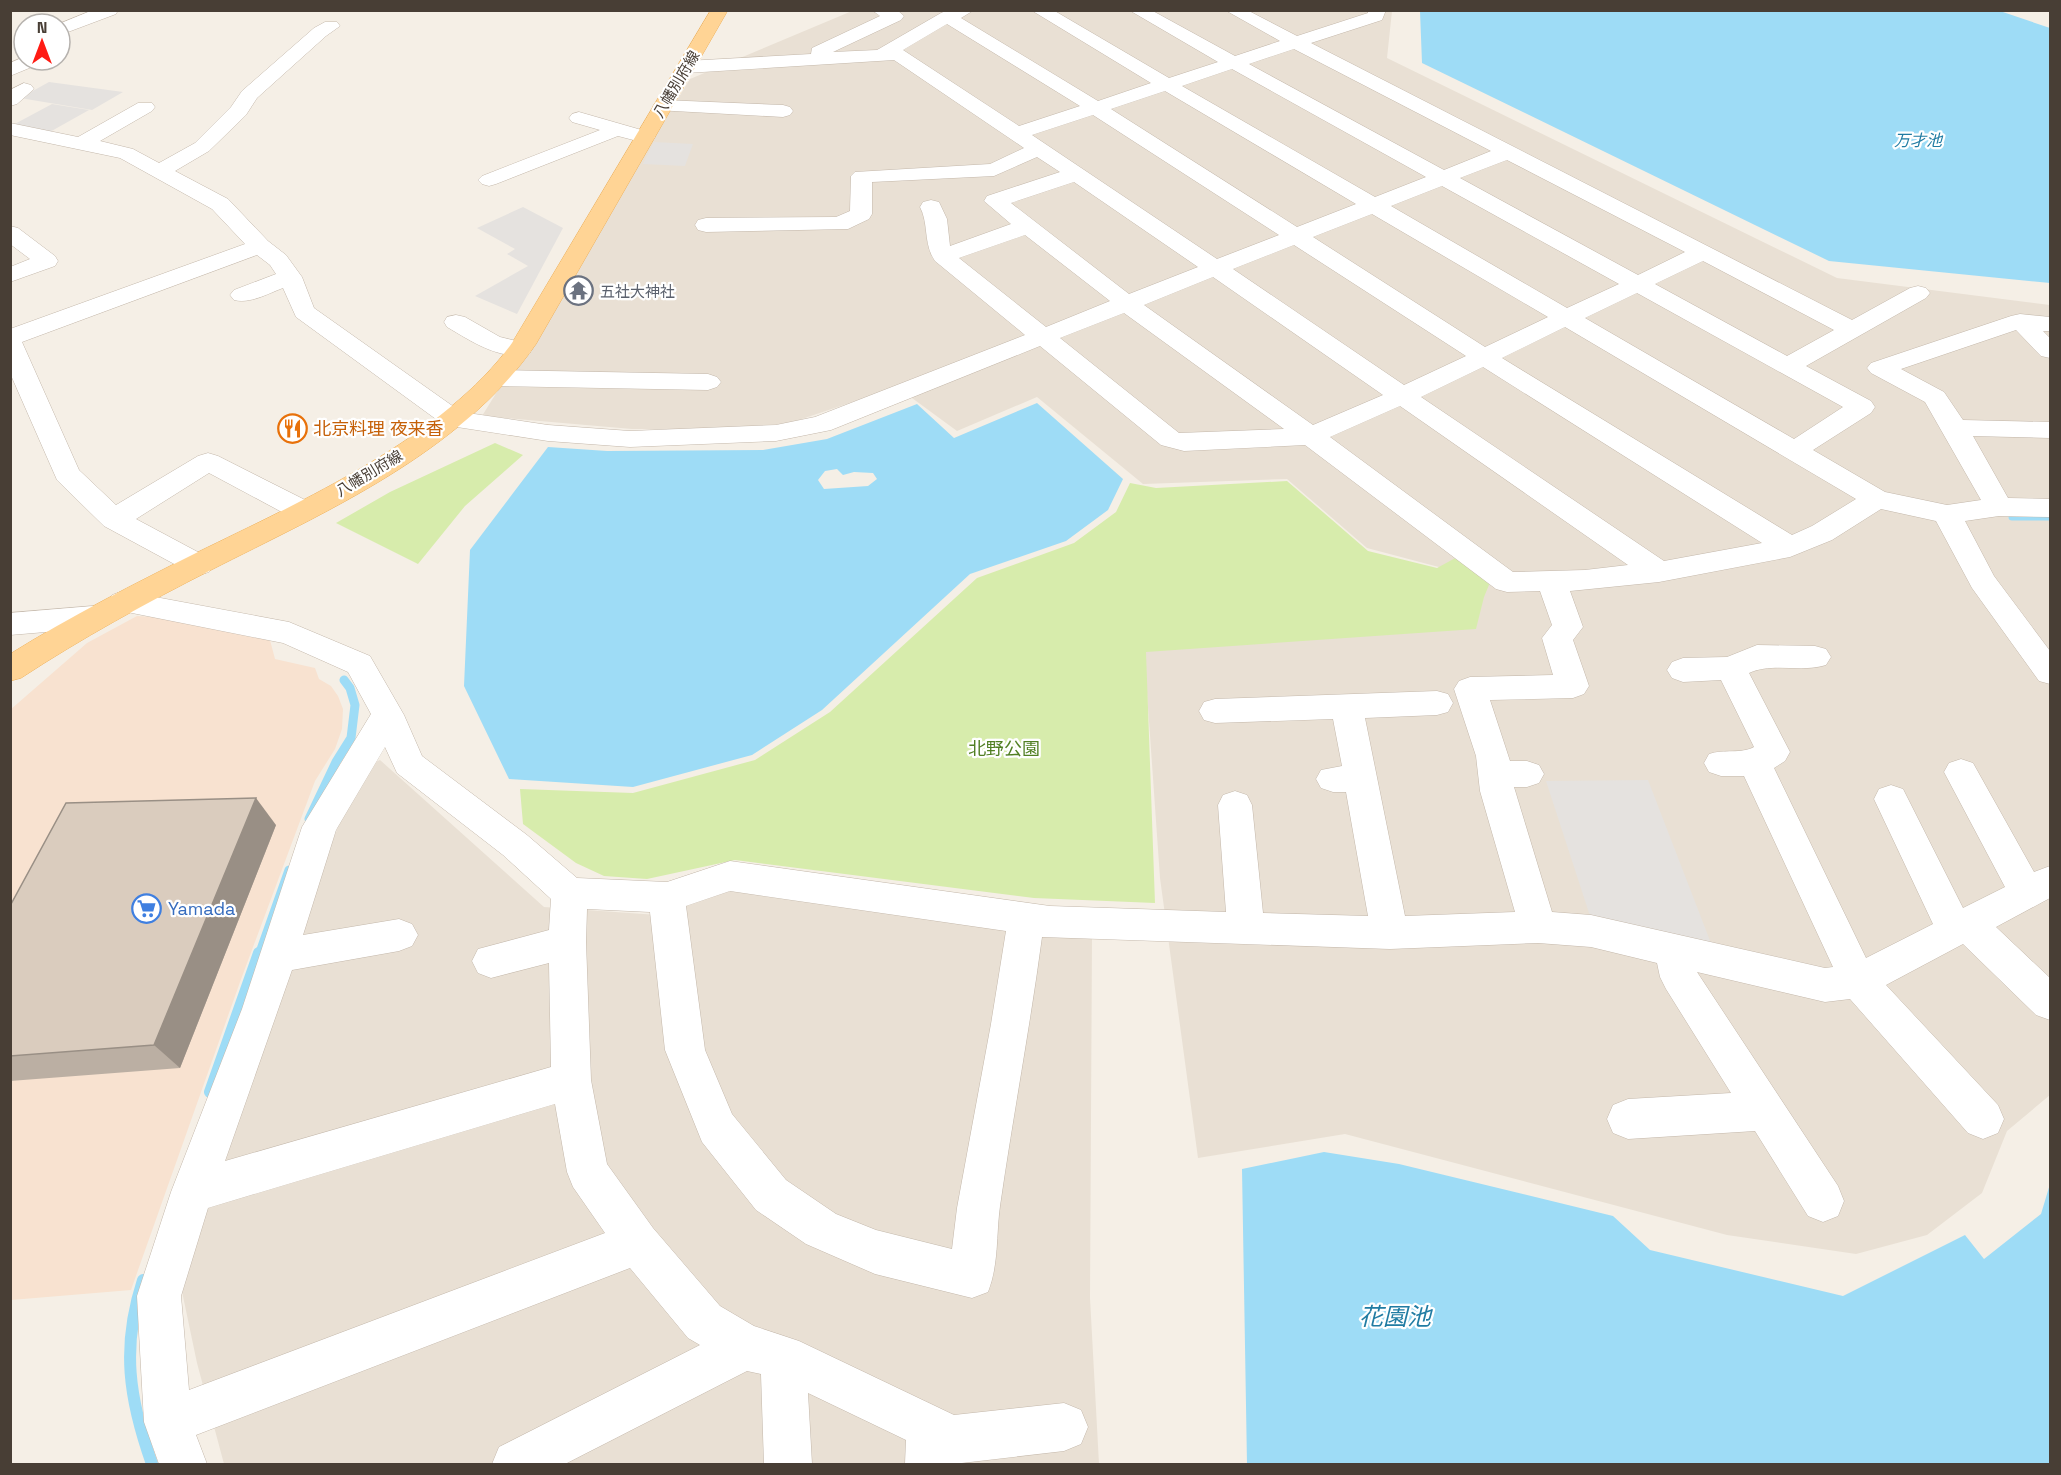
<svg xmlns="http://www.w3.org/2000/svg" width="2061" height="1475" font-family="'Space Grotesk','Noto Sans JP',sans-serif">
  <rect width="100%" height="100%" fill="#f5efe6"/>
  <!-- residential -->
  <path fill="#e9e0d4" d="M852,11H1392L1387,58L1837,278L2050,305V1095L2007,1131L1982,1193L1927,1235L1856,1254L1727,1235L1345,1134L1198,1158L1160,878L1144,650L1469,575L1367,548L1287,479L1143,484L1037,397L957,431L897,387L790,423L713,429H632L482,416L690,79Z
    M380,760L544,907L658,915L726,891L1092,937L1090,1298L1099,1464H224L197,1363L180,1282L316,883L361,769Z"/>
  <!-- commercial -->
  <path fill="#f8e2d0" d="M137,616L155,617L270,640L275,659L315,668L319,679L331,686L338,696L343,709L342,729L335,749L315,781L240,982L131,1290L11,1300L10,710L87,643Z"/>
  <!-- green -->
  <path fill="#d7ecac" d="M495,443L523,455L465,506L418,564L336,523L390,492Z
    M1287,481L1368,551L1437,568L1459,556L1491,580L1484,597L1476,629L1146,652L1155,903L1034,898L735,860L647,879L604,876L576,863L523,824L520,789L633,793L755,760L830,712L977,578L1074,543L1116,512L1130,483L1156,488Z"/>
  <!-- parking -->
  <path fill="#e5e2df" d="M49,82L123,92L92,110L20,98Z
    M52,104L89,110L48,133L11,126Z
    M654,142L693,144L685,166L643,164Z
    M523,207L563,228L517,314L475,296L528,266L507,254L515,249L477,228Z
    M1648,780L1714,951L1591,919L1546,781Z"/>
  <!-- water -->
  <path fill="#9edcf6" fill-rule="evenodd" d="M1997,10L2050,28V283L1829,261L1422,63L1420,11Z
    M1037,403L1123,479L1108,510L1066,541L970,574L822,710L752,755L633,787L509,779L464,686L470,550L548,447L607,451L763,450L827,439L917,404L954,438ZM837,469L843,475L854,472L873,473L877,479L868,486L824,489L818,480L825,471Z
    M1324,1152L1399,1164L1613,1216L1650,1250L1843,1296L1965,1235L1984,1259L2041,1214L2050,1184V1464H1247L1242,1169Z"/>
  <g fill="none" stroke-linecap="round" stroke-linejoin="round">
    <!-- stream-far2 -->
    <path stroke="#9edcf6" stroke-width="7" d="M2012,517H2050"/>
    <!-- stream-far1 -->
    <path stroke="#9edcf6" stroke-width="9" d="M309,819L336,762L351,738L355,705L350,688L344,680
      M259,955L289,870"/>
    <!-- stream -->
    <path stroke="#9edcf6" stroke-width="12" d="M210,1092L259,953
      M143,1280C121,1347 129,1399 152,1464"/>
    <defs>
      <path id="minor" d="M93,10H118L116,14L60,35L59,24Z
        M872,10H897L904,16L901,20L833,52L877,50L941,13L948,10H974L961,18L1098,101L1151,83L1031,10H1053L1169,78L1218,62L1129,10H1151L1235,56L1280,41L1225,10H1247L1297,36L1368,13V10H1386L1382,20L1311,43L1852,320L1910,288L1918,286L1926,288L1930,293L1926,298L1806,366L1871,401L1875,407L1871,413L1813,450L1885,492L1947,505L1981,500L1925,402L1871,373L1867,368L1871,363L2011,316L2020,314L2050,317V331H2043L2050,338V358L2041,356L2016,330L1901,369L1944,392L1963,420L2050,422V438L1973,436L2008,498L2050,499V517L1999,516L1965,521L1994,576L2050,651V684L2039,681L1972,588L1936,521L1881,509L1832,540L1790,557L1659,582L1570,591L1583,627L1573,640L1589,686L1584,694L1573,698L1490,700L1510,761H1527L1539,765L1544,774L1539,783L1527,787H1514L1552,912L1591,915L1825,968L1833,967L1744,776H1721L1709,772L1704,763L1709,754C1723,749 1742,754 1754,747L1721,680L1683,682L1672,678L1667,670L1672,662L1683,658L1727,657L1757,645L1815,646L1826,649L1831,657L1826,665C1801,673 1773,662 1749,673L1790,752L1785,761L1774,768L1866,958L1933,924L1874,799L1879,789L1891,785L1903,789L1963,908L2005,887L1944,772L1949,763L1961,759L1973,763L2034,872L2050,866V898L1996,927L2050,978V1020L2036,1015L1963,944L1886,985L1998,1105L2004,1119L1998,1133L1983,1139L1968,1133L1850,999L1825,1002L1697,972L1838,1186L1844,1201L1838,1216L1823,1222L1808,1216L1755,1131L1628,1139L1613,1133L1607,1119L1613,1105L1628,1099L1731,1093L1666,989L1660,977L1657,963L1591,947L1538,943L1390,949L1042,937C1030,1027 1013,1116 1000,1206C996,1235 999,1264 988,1292L972,1298L875,1274L806,1244L756,1210L702,1142L665,1050L650,912L587,909L586,942L591,1080L607,1164L653,1228L720,1306L754,1326L799,1341L954,1415L1064,1403L1081,1410L1088,1427L1081,1444L1064,1451L953,1464H905L906,1440L808,1393L812,1464H764L761,1374L747,1371L565,1464H492L499,1447L700,1345L688,1338L630,1268L196,1435L207,1464H159L144,1422L137,1296L171,1192L242,1009L302,827L371,714L348,672L283,643L112,609L108,602L112,595L123,591L289,622L370,656L404,715L422,756L527,835L577,878L667,882L730,861L1050,906L1226,912L1218,805L1223,795L1235,791L1247,795L1252,805L1263,913L1368,916L1346,792H1333L1321,788L1316,779L1321,770L1342,766L1333,719L1215,723L1204,720L1199,711L1204,702L1215,699L1437,691L1448,694L1453,703L1448,712L1437,715L1365,718L1405,916L1515,912L1480,791L1476,756L1454,689L1459,681L1470,677L1553,675L1542,638L1552,625L1540,591L1507,592L1496,589L1305,445L1184,451L1161,445L1040,346L831,430L776,441L630,447L548,441L444,425L296,317L283,288C267,294 250,304 234,300L230,295L234,290L276,274L270,265L257,255L22,342L79,470L116,505L198,456L208,453L218,456L313,504L317,511L313,518L303,520L293,518L209,473L136,519L209,558L214,565L209,572L199,575L189,572L104,526L57,480L10,373V329L245,244L212,209L120,158L10,135V123L78,137L138,103H152L155,107L152,111L100,141L133,149L159,163L195,143L231,107L242,91L314,28L325,22H337L340,26L326,36L257,98L246,115L209,151L175,171L228,199L268,241L286,255L302,277L314,308L461,412L548,425L630,431L776,425L815,417L1025,335L935,261C923,244 929,224 920,207L923,202L931,200L939,202L947,219L950,246L1011,224L984,201L987,196L1060,172L1037,157L994,176L872,182V214L869,219L848,229L706,232L698,230L695,225L698,220L706,218L836,217L850,211L851,176L855,172L990,164L1024,148L894,60L686,73L679,71L677,67L679,63L686,61L811,54L812,48L880,16ZM947,24L1080,106L1019,126L903,50ZM1294,49L1491,151L1444,170L1249,64ZM1232,69L1426,177L1375,197L1182,86ZM1165,91L1356,204L1297,227L1111,109ZM1093,115L1279,235L1217,259L1032,135ZM1507,160L1685,252L1638,275L1460,178ZM1074,182L1198,267L1129,294L1011,203ZM1442,186L1619,284L1567,308L1391,206ZM1372,214L1548,317L1485,347L1313,237ZM1025,235L1110,301L1046,327L959,258ZM1294,245L1466,356L1404,385L1233,269ZM1703,261L1834,330L1787,356L1655,284ZM1213,277L1383,395L1313,425L1144,305ZM1637,293L1843,407L1794,439L1585,318ZM1124,313L1284,429L1179,433L1060,338ZM1565,327L1856,499L1812,526L1792,535L1502,358ZM1483,367L1762,543L1664,561L1421,397ZM1400,406L1628,565L1585,570L1513,572L1330,437ZM385,747L397,773L503,855L551,899L549,930L478,949L472,961L478,973L491,978L549,963L551,1067L225,1161L292,970L399,951L412,946L418,935L412,924L399,919L303,935L336,830ZM730,891L1006,931L991,1024L957,1208L952,1249L876,1230L836,1214L786,1180L732,1114L705,1050L686,906ZM555,1104L567,1172L573,1187L605,1233L189,1390L181,1296L208,1208Z
        M24,57V60H41L39,64L10,76V63Z
        M24,83L31,85L34,89L17,104L10,106V90Z
        M663,100L783,105L790,107L793,111L790,115L783,117L656,110L653,106L656,102Z
        M579,112L652,133L655,137L652,141L645,143L618,136L496,184L489,186L482,184L478,180L482,176L600,130L572,122L569,118L572,114Z
        M10,226L18,228L55,256L58,261L55,266L10,282V267L30,259L10,244Z
        M456,315L465,317L500,337L529,344L532,349L529,354C500,361 471,341 447,327L444,322L447,317Z
        M499,370L708,374L717,377L721,382L717,387L708,390L499,386L490,383L486,378L490,373Z
        M93,606L104,609L108,617L104,625L93,628L10,635V613Z"/>
      <path id="major" d="M711,10H728L536,344C461,453 325,512 211,570C146,603 82,638 21,678L10,681V654C71,616 134,584 198,552C300,502 445,437 512,343Z"/>
    </defs>
    <!-- minor casing -->
    <use href="#minor" stroke="#c4b8ab" stroke-width="1"/>
    <!-- major casing -->
    <use href="#major" stroke="#eeb15b" stroke-width="1"/>
    <!-- minor -->
    <use href="#minor" fill="#fff" fill-rule="evenodd"/>
    <!-- major -->
    <use href="#major" fill="#ffd495" fill-rule="evenodd"/>
  </g>
  <!-- wall -->
  <path fill="#bbafa3" d="M276,825L180,1068L10,1081V906Z"/>
  <!-- shaded-wall -->
  <path fill="#998f85" d="M256,798L276,825L180,1068L154,1045Z"/>
  <!-- building -->
  <path fill="#daccbe" stroke="#998f85" stroke-width="1.5" d="M256,798L154,1045L10,1056V906L66,803Z"/>
  <!-- icons -->
  <defs>
    <symbol id="temple-ring" viewBox="-11 -11 22 22"><circle r="9.5" fill="#fff" stroke="#6b7280" stroke-width="1.5"/><path d="M0-6L5-2H3V0L6.5 2.5H4V6H1.5V3h-3V6H-4V2.5H-6.5L-3 0V-2H-5Z" fill="#6b7280"/></symbol>
    <symbol id="restaurant-ring" viewBox="-11 -11 22 22"><circle r="9.5" fill="#fff" stroke="#e8710a" stroke-width="1.5"/><path d="M-5-6h1v4h1v-4h1v4h1v-4h1v5L-1.5 .5V6h-2V.5L-5-1ZM5-6V6H3V1.5H1.5Q1.5-4 5-6Z" fill="#e8710a"/></symbol>
    <symbol id="supermarket-ring" viewBox="-11 -11 22 22"><circle r="9.5" fill="#fff" stroke="#3f7fe0" stroke-width="1.5"/><path d="M-6-5.5h2.5l.6 2H6L4.5 2H-2.5L-4.4-4H-6ZM-1.5 3.2a1.3 1.3 0 1 0 .1 0ZM3 3.2a1.3 1.3 0 1 0 .1 0Z" fill="#3f7fe0"/></symbol>
  </defs>
  <g fill-rule="evenodd">
    <use href="#temple-ring" x="562" y="274" width="33" height="33"/>
    <use href="#restaurant-ring" x="276" y="412" width="33" height="33"/>
    <use href="#supermarket-ring" x="130" y="892" width="33" height="33"/>
  </g>
  <g text-anchor="middle" dominant-baseline="central" stroke-width="4.5" stroke-linejoin="round" paint-order="stroke">
    <!-- far-street labels -->
    <g font-size="15" fill="#483e35" stroke="#fff">
      <text transform="translate(676 84) rotate(-59)">八幡別府線</text>
      <text transform="translate(369 473) rotate(-31)">八幡別府線</text>
    </g>
    <!-- far-worship labels -->
    <g font-size="15" fill="#5b616d" stroke="#fff" text-anchor="start">
      <text x="600" y="291">五社大神社</text>
    </g>
    <!-- far-water labels -->
    <g font-size="16" font-style="italic" fill="#217ca3" stroke="#fff">
      <text x="1918" y="140">万才池</text>
    </g>
    <!-- food labels -->
    <g font-size="18" fill="#c56008" stroke="#fff" text-anchor="start">
      <text x="313" y="428">北京料理 夜来香</text>
    </g>
    <!-- park labels -->
    <g font-size="18" fill="#517f23" stroke="#fff">
      <text x="1004" y="748">北野公園</text>
    </g>
    <!-- shop labels -->
    <g font-size="18" fill="#366cbe" stroke="#fff" text-anchor="start">
      <text x="168" y="908">Yamada</text>
    </g>
    <!-- near-water labels -->
    <g font-size="24" font-style="italic" fill="#217ca3" stroke="#fff">
      <text x="1395" y="1316">花園池</text>
    </g>
  </g>
  <!-- border -->
  <rect width="2061" height="1475" fill="none" stroke="#483e35" stroke-width="24"/>
  <!-- north arrow -->
  <g transform="translate(42 42)"><circle r="28" fill="#ffffff" stroke="#b6b2ae" stroke-width="1.5"/>
  <path d="M0-4.5L10 22L0 15L-10 22Z" fill="#ff1b13"/>
  <text y="-9" font-size="16" font-weight="bold" text-anchor="middle" fill="#483e35">N</text>
  </g>
</svg>
